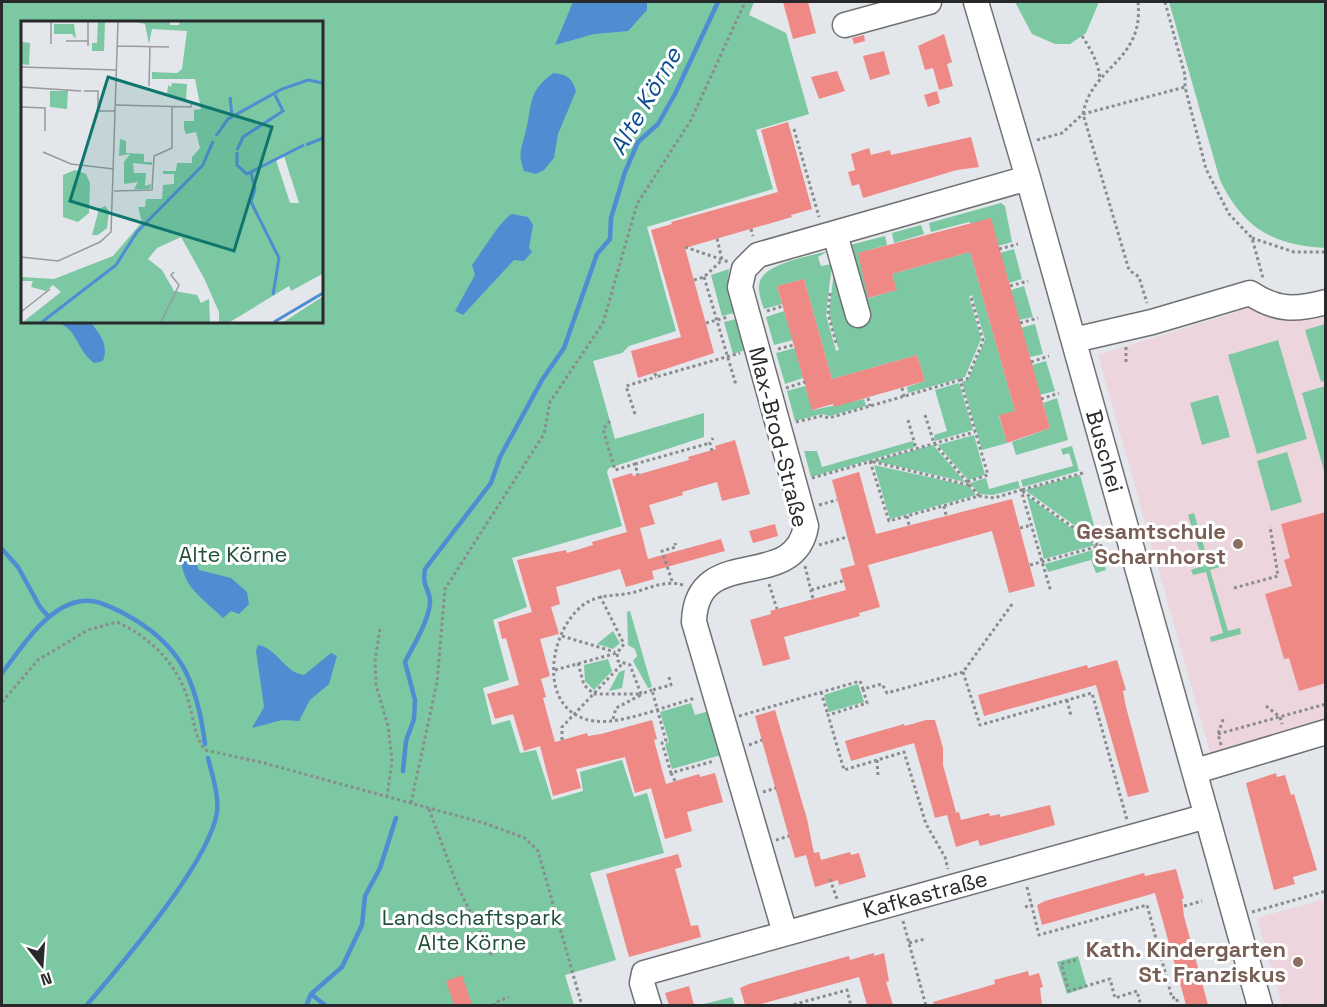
<svg xmlns="http://www.w3.org/2000/svg" width="1327" height="1007" font-family="'Space Grotesk',sans-serif">
  <rect width="100%" height="100%" fill="#e3e6ea"/>
  <!-- education -->
  <path fill="#edd5de" d="M1259,305L1325,310V732L1213,763L1098,355Z
    M1325,899V1005H1282L1257,918Z"/>
  <!-- green -->
  <path fill="#7bc8a3" fill-rule="evenodd" d="M2,2H754L749,15L786,33L809,114L756,130L773,189L647,227L676,331L629,346L622,353L593,361L615,439L704,413V437L609,468L607,472L622,526L512,558L527,607L493,620L509,680L483,688L492,725L510,720L520,753L536,750L552,800L583,791L580,772L622,760L634,797L647,793L664,853L590,873L616,960L565,975L574,1005H2ZM22,22H321V321H22Z
    M1015,2H1099L1086,33L1070,44H1055L1032,34Z
    M1169,2H1325V248C1273,245 1243,228 1220,180Z
    M1001,203L1005,206L1012,242L998,246L969,222L931,232L929,223Z
    M921,225L924,234L894,243L892,233Z
    M885,236L887,245L859,253L869,298L896,290L892,274L970,252L1015,411L999,416L1007,443L982,450L962,382L968,380L985,340L972,295L969,297L981,339L965,377L908,393L907,387L925,381L917,355L832,379L804,279L777,286L782,304L764,309C761,300 757,290 760,281C766,263 811,256 828,251L818,257L821,266L832,264L826,315L836,351L839,350L829,314L835,262L846,246Z
    M1014,249L1022,279L1009,283L1000,253Z
    M729,269L728,283L734,313L722,316L711,275Z
    M1024,286L1033,317L1019,320L1011,290Z
    M784,311L793,340L774,345L766,317Z
    M736,319L745,350L733,354L724,322Z
    M1035,324L1043,354L1030,357L1021,328Z
    M1325,324V381L1321,382L1305,330Z
    M1278,340L1307,439L1257,454L1228,355Z
    M795,348L803,378L785,384L776,353Z
    M1046,361L1055,391L1040,395L1032,365Z
    M959,383L973,430L935,441L934,435L947,431L935,390Z
    M805,386L813,410L864,399L866,406L830,416L822,414L795,421L787,391Z
    M1325,386H1326L1325,474L1302,393Z
    M1218,395L1230,437L1202,445L1190,403Z
    M1057,398L1068,440L1016,455L1012,442L1050,428L1043,403Z
    M974,435L985,475L968,480L938,445Z
    M913,441L915,447L811,477L804,451H817L822,467Z
    M933,445L965,482L875,461Z
    M1072,446L1079,471L1023,487L1021,480L1073,466L1069,453L1063,455L1061,449Z
    M1287,452L1302,502L1271,511L1257,461Z
    M874,465L969,486L976,495L890,519Z
    M1080,475L1099,543L1025,490Z
    M986,478L989,489L1018,481L1020,488L993,495L979,494L970,483Z
    M1027,496L1095,545L1044,559Z
    M1194,513L1209,564L1221,561L1223,566L1210,570L1228,631L1240,628L1241,634L1211,642L1210,637L1223,633L1206,572L1193,575L1191,570L1204,565L1188,515Z
    M1100,548L1106,570L1096,573L1091,560L1048,572L1045,564Z
    M630,611L652,687L648,688L633,661L637,656L635,649L628,645L627,612Z
    M613,631L620,643L613,649L597,644Z
    M608,659L612,671L594,690L585,681L584,665Z
    M625,670L622,688L609,691L619,672Z
    M858,684L864,702L829,712L824,695Z
    M691,703L695,715L709,711L721,755L672,769L665,744L669,742L660,712Z
    M1078,956L1087,987L1067,994L1057,962Z
    M732,997L735,1005H700Z"/>
  <!-- water -->
  <path fill="#4f8dd3" d="M573,2H647V10L628,31L594,34L555,45Z
    M553,73C567,74 572,78 576,91L558,134L554,158L544,170L536,174L524,171C517,153 522,148 526,130C533,102 527,93 553,73Z
    M512,214L528,217L533,225L529,248L532,252L524,261L514,260L463,315L455,311L475,275L472,265C482,252 501,219 512,214Z
    M50,321H90C100,335 109,344 103,361L94,363C74,348 79,325 50,321Z
    M191,551L199,570L231,578L247,592L249,604L239,614L231,611L223,618C201,597 178,584 182,552Z
    M258,645C277,648 285,673 304,675L331,653L337,656L329,684L310,700L299,721L282,720L252,728L264,707L256,651Z"/>
  <g fill="none" stroke-linecap="round" stroke-linejoin="round">
    <!-- stream -->
    <path stroke="#4f8dd3" stroke-width="4.5" d="M2,549L18,567L40,607L49,617
      M2,673C21,649 42,613 73,603C92,597 104,604 121,612C180,642 197,680 205,744
      M403,771L406,741L414,719L415,700L405,662C413,646 431,617 430,600C429,587 422,589 425,569L491,483L500,457L542,380L564,348L597,254L610,239L611,218L625,172L638,142L658,124L675,94L718,2
      M311,994L326,1006
      M86,1006C120,966 210,862 217,812C219,794 212,775 208,758
      M306,1006L311,994L342,967L362,925L365,896L380,868L396,818"/>
  </g>
  <!-- building -->
  <path fill="#ef8986" d="M783,2H808L816,33L793,39Z
    M944,34L952,62L947,64L953,86L939,90L933,68L925,70L918,46Z
    M864,35L865,41L854,44L852,38Z
    M884,51L890,74L870,80L863,56Z
    M837,71L845,91L819,99L811,77Z
    M937,91L940,103L928,107L924,95Z
    M788,122L812,209L791,215L792,217L685,248L714,353L638,378L631,351L681,337L651,230L672,224L671,222L778,192L761,130Z
    M971,137L979,167L957,170L863,198L859,184L852,186L848,172L855,170L851,154L869,148L871,155L890,150L891,155Z
    M991,218L1050,428L1007,443L999,415L1015,411L970,252L892,274L897,290L868,298L858,253Z
    M804,279L832,379L917,355L925,381L834,407L833,404L812,410L777,286Z
    M735,440L750,494L722,501L717,482L682,492L683,495L649,505L655,524L640,528L648,559L721,539L725,551L652,571L654,579L626,587L620,569L556,587L560,604L551,607L559,634L540,639L550,676L541,679L546,697L543,698L555,742L587,733L588,736L601,734L652,720L657,739L654,740L666,784L699,774L700,777L715,773L723,802L687,812L692,831L665,839L651,788L635,793L625,757L576,769L581,788L553,796L540,746L524,751L513,714L495,719L487,694L519,685L506,638L502,639L498,622L532,612L517,560L566,550L567,553L593,545L592,542L627,532L612,479L632,473L633,476L689,460L688,457L716,449L715,446Z
    M859,472L876,534L1012,499L1035,586L1009,593L992,531L868,565L880,607L859,613L860,616L784,637L790,659L763,666L750,620L771,614L770,611L846,590L840,569L855,565L832,480Z
    M1326,512V683L1299,691L1289,658L1284,659L1265,594L1292,586L1284,560L1290,558L1281,524Z
    M775,524L778,536L753,543L749,531Z
    M1117,660L1126,690L1123,691L1126,707L1149,792L1128,797L1096,685L984,716L978,695L1087,665L1088,668Z
    M775,710L807,819L814,853L819,852L821,860L850,852L851,855L859,853L866,877L839,885L838,880L815,887L806,855L795,858L755,716Z
    M926,720H935L943,748V765L956,812L954,813L959,812L961,820L989,813L990,816L1000,814V817L1050,805L1055,825L980,846L978,840L956,847L947,815L935,818L914,743L851,761L845,741L904,724L905,726Z
    M1276,773L1277,777L1285,775L1291,795L1294,794L1317,870L1293,877L1295,884L1274,890L1246,783Z
    M678,854L682,867L675,869L691,926L698,925L701,937L629,957L606,874Z
    M1176,869L1184,898L1182,899L1184,916L1208,1005H1186L1155,893L1042,925L1037,905L1045,901L1144,873L1145,876Z
    M874,953V956L884,953L889,981L886,982L893,1005H867L859,977L757,1005H745L740,988L749,984L849,956L850,960Z
    M1028,971L1029,976L1039,973L1043,987L1040,988L1042,1005H934L933,1002L995,984L994,980Z
    M462,975L472,1005H454L446,981Z
    M689,986L694,1005H669L665,993Z"/>
  <g fill="none" stroke-linecap="round" stroke-linejoin="round">
    <defs>
      <path id="minor" d="M976,2L1028,178L1260,1006
        M845,25L929,2
        M835,234L858,315
        M1074,340L1152,322L1250,293C1277,311 1296,310 1326,302
        M1196,771L1326,732
        M785,933L694,622C696,542 795,594 806,526L740,287L744,269L758,255L1028,178
        M649,1006L642,983L644,973L1207,816"/>
    </defs>
    <!-- minor casing -->
    <use href="#minor" stroke="#6f7174" stroke-width="27"/>
    <!-- path -->
    <path stroke="#8a8c8f" stroke-width="3" stroke-dasharray="3 3" stroke-linecap="butt" d="M1138,2C1144,62 1092,65 1083,114L1129,270L1139,277L1147,303
      M1165,2L1185,75V87L1206,169L1229,214L1252,238L1263,278
      M1082,36C1091,50 1099,63 1100,80
      M794,129L819,217
      M1037,140L1062,133L1083,114L1185,87
      M751,229L753,236
      M1252,238L1294,252H1326
      M685,247L729,262
      M999,249L1018,244
      M704,277L736,385
      M694,280L704,277L722,260L717,238
      M1010,286L1028,281
      M830,293L828,314L837,346
      M767,311L783,306
      M706,323L728,317
      M1020,323L1038,318
      M1126,347V363
      M778,349L794,345
      M1031,362L1049,356
      M655,373L656,377L740,353
      M960,380L967,379L983,341L971,297
      M786,388L805,382
      M902,388L904,397
      M868,398L870,406
      M1041,399L1059,393
      M635,414L626,386L656,377
      M925,415L934,443L979,496
      M908,420L916,448
      M610,421L603,429L615,470L635,464L638,475
      M796,422L822,416L829,418L960,380L988,475L966,482
      M712,451L710,443L713,438
      M635,464L710,443
      M1083,473L1021,490L1099,546
      M812,478L975,432
      M969,485L870,461L889,521L979,496L994,498L1021,490L1051,592
      M819,505L837,500
      M944,506L946,515
      M907,516L909,525
      M1020,528L1032,525
      M819,545L847,537
      M1030,565L1103,545
      M805,566L813,599
      M672,581L662,551L676,547L675,543
      M769,584L777,609
      M683,585C667,580 652,587 635,592C617,597 599,593 583,605C547,633 537,713 594,721C621,725 668,705 696,698
      M1234,588L1278,576L1270,526
      M811,590L843,581
      M600,596L624,644L617,653L618,661L630,665L641,694L652,690
      M380,629L375,661L376,685L388,726L392,761L387,797
      M562,636L615,652
      M578,663L584,685L594,694H641
      M555,670L617,653
      M963,672L980,725L1092,693L1127,820
      M669,677L671,685L652,690L666,741L662,743L671,773L714,761
      M863,689L867,703L828,715L844,770L904,752L926,824L945,857L948,869
      M821,692L828,715
      M1067,700L1071,716
      M2,702L38,660L88,630L117,622C153,639 180,666 190,707C194,722 195,737 205,750L260,762L484,823L525,838L538,851L582,1006
      M1266,706L1280,717L1282,724
      M739,716L860,681L863,689L882,684L887,693L963,672L1013,603
      M613,719L616,708L641,695
      M1218,734L1326,704
      M562,740V727L622,664
      M749,745L762,740
      M1221,745L1218,734L1224,717
      M877,760L878,776
      M671,773L675,781
      M763,792L776,788
      M411,803L437,682L445,589L544,434L550,402L603,323L637,204L691,120L745,2
      M429,809L458,887L492,956
      M776,840L789,836
      M830,879L837,899
      M1027,887L1039,935L1147,905L1172,998L1176,997L1179,1006
      M1184,906L1202,901
      M1025,907L1032,905
      M1252,912L1326,891
      M903,921L926,1006
      M909,943L925,939
      M1076,960L1061,964L1069,991L1110,979L1115,998L1137,991L1141,1006
      M494,1006V1003L509,997
      M788,1006L847,990L851,1006"/>
    <!-- minor -->
    <use href="#minor" stroke="#fff" stroke-width="24"/>
  </g>
  <!-- markers -->
  <g fill="#8d6e63" stroke="#fff" stroke-width="2">
    <circle cx="1238" cy="544" r="6"/>
    <circle cx="1298" cy="962" r="6"/>
  </g>
  <g text-anchor="middle" dominant-baseline="central" stroke-width="6" stroke-linejoin="round" paint-order="stroke">
    <!-- street labels -->
    <g font-size="22" fill="#28292a" stroke="#fff">
      <text transform="translate(779 437) rotate(76)">Max-Brod-Straße</text>
      <text transform="translate(1105 451) rotate(74)">Buschei</text>
      <text transform="translate(925 894) rotate(-15)">Kafkastraße</text>
    </g>
    <!-- education labels -->
    <g font-size="22" font-weight="bold" fill="#785e54" stroke="#fff" text-anchor="end">
      <text x="1226" y="531">Gesamtschule<tspan x="1226" dy="25">Scharnhorst</tspan></text>
      <text x="1286" y="949">Kath. Kindergarten<tspan x="1286" dy="25">St. Franziskus</tspan></text>
    </g>
    <!-- park labels -->
    <g font-size="22" fill="#214f3a" stroke="#fff">
      <text x="233" y="554">Alte Körne</text>
      <text x="472" y="917">Landschaftspark<tspan x="472" dy="25">Alte Körne</tspan></text>
    </g>
    <!-- water labels -->
    <g font-size="24" font-style="italic" fill="#0a4e8f" stroke="#fff">
      <text transform="translate(645 101) rotate(-60)">Alte Körne</text>
    </g>
  </g>
  <!-- overview -->
  <g transform="translate(21 21)">
    <rect width="302" height="302" fill="#e3e6ea"/>
    <path d="M0,0L1,21L9,22L8,44L0,43ZM77,0H84L83,30H71V22H76ZM111,0H149V4H158L159,0H301V253L270,270L268,265L209,301H198V291L183,257L160,216L136,227L127,238L141,249L153,270L176,274L180,282L188,278L189,301H2L40,271L32,264L25,270L10,266L12,260H0V256L33,258L92,235L121,201L117,186H124L125,178H141L142,164L153,163V153H142V150H155L156,142H171V136L179,127L175,111L165,113L163,108V100H173V89L180,88L174,58H131V51L156,52L161,48L166,10L131,8L128,23L124,3ZM262,135H263L278,182H269L255,139ZM33,3H53L55,18L51,13H33ZM151,62L166,63L165,80L146,74L147,64L150,66ZM29,70H47L46,88L29,86ZM99,118L105,120V132L123,133V141H131V144L112,142L113,152H125L124,165L130,163L129,168H113L117,161L103,163V141L109,133L98,135ZM54,149L65,153L69,162L68,192L57,201L42,196V154ZM84,185L88,190L86,207L77,214H71L78,188ZM301,276V301H262L264,300Z" fill="#7bc8a3" fill-rule="evenodd"/>
    <path fill="none" stroke="#4f8dd3" stroke-width="3" d="M209,76L211,95M195,115L207,98L261,68L287,59L302,62M285,124L302,117M216,129L222,116L262,90L254,74M216,131V144L226,153L283,124M230,152L234,168L230,181L258,237L252,274M21,301L95,244L116,211L182,144L192,120M253,301L302,272"/>
    <path fill="none" stroke="#989a9d" stroke-width="1.5" d="M45,20H67M30,23V0M67,25V0M96,25L148,26M0,46L95,49M128,65L129,26M0,66L60,70M63,70H77V90H94M95,84L170,86L171,81M0,86L24,87V110M22,131L50,143L93,148M93,170L131,169L133,135L151,127V86M0,236L37,240L79,221L90,211L97,0M0,291L29,268M140,301L158,264L150,254L153,251"/>
    <path fill="#0f766e" fill-opacity="0.15" stroke="#0f766e" stroke-width="3" d="M87,56L251,106L213,230L49,180Z"/>
    <rect width="302" height="302" fill="none" stroke="#28292a" stroke-width="3"/>
  </g>
  <!-- border -->
  <rect width="1327" height="1007" fill="none" stroke="#28292a" stroke-width="6"/>
  <!-- north arrow -->
  <g transform="translate(42 965) rotate(163)" stroke="#ffffff" stroke-width="4.5" paint-order="stroke">
  <path d="M0-4.5L10 22L0 15L-10 22Z" fill="#28292a"/>
  <text y="-9" font-size="16" font-weight="bold" text-anchor="middle" fill="#28292a">N</text>
  </g>
</svg>
